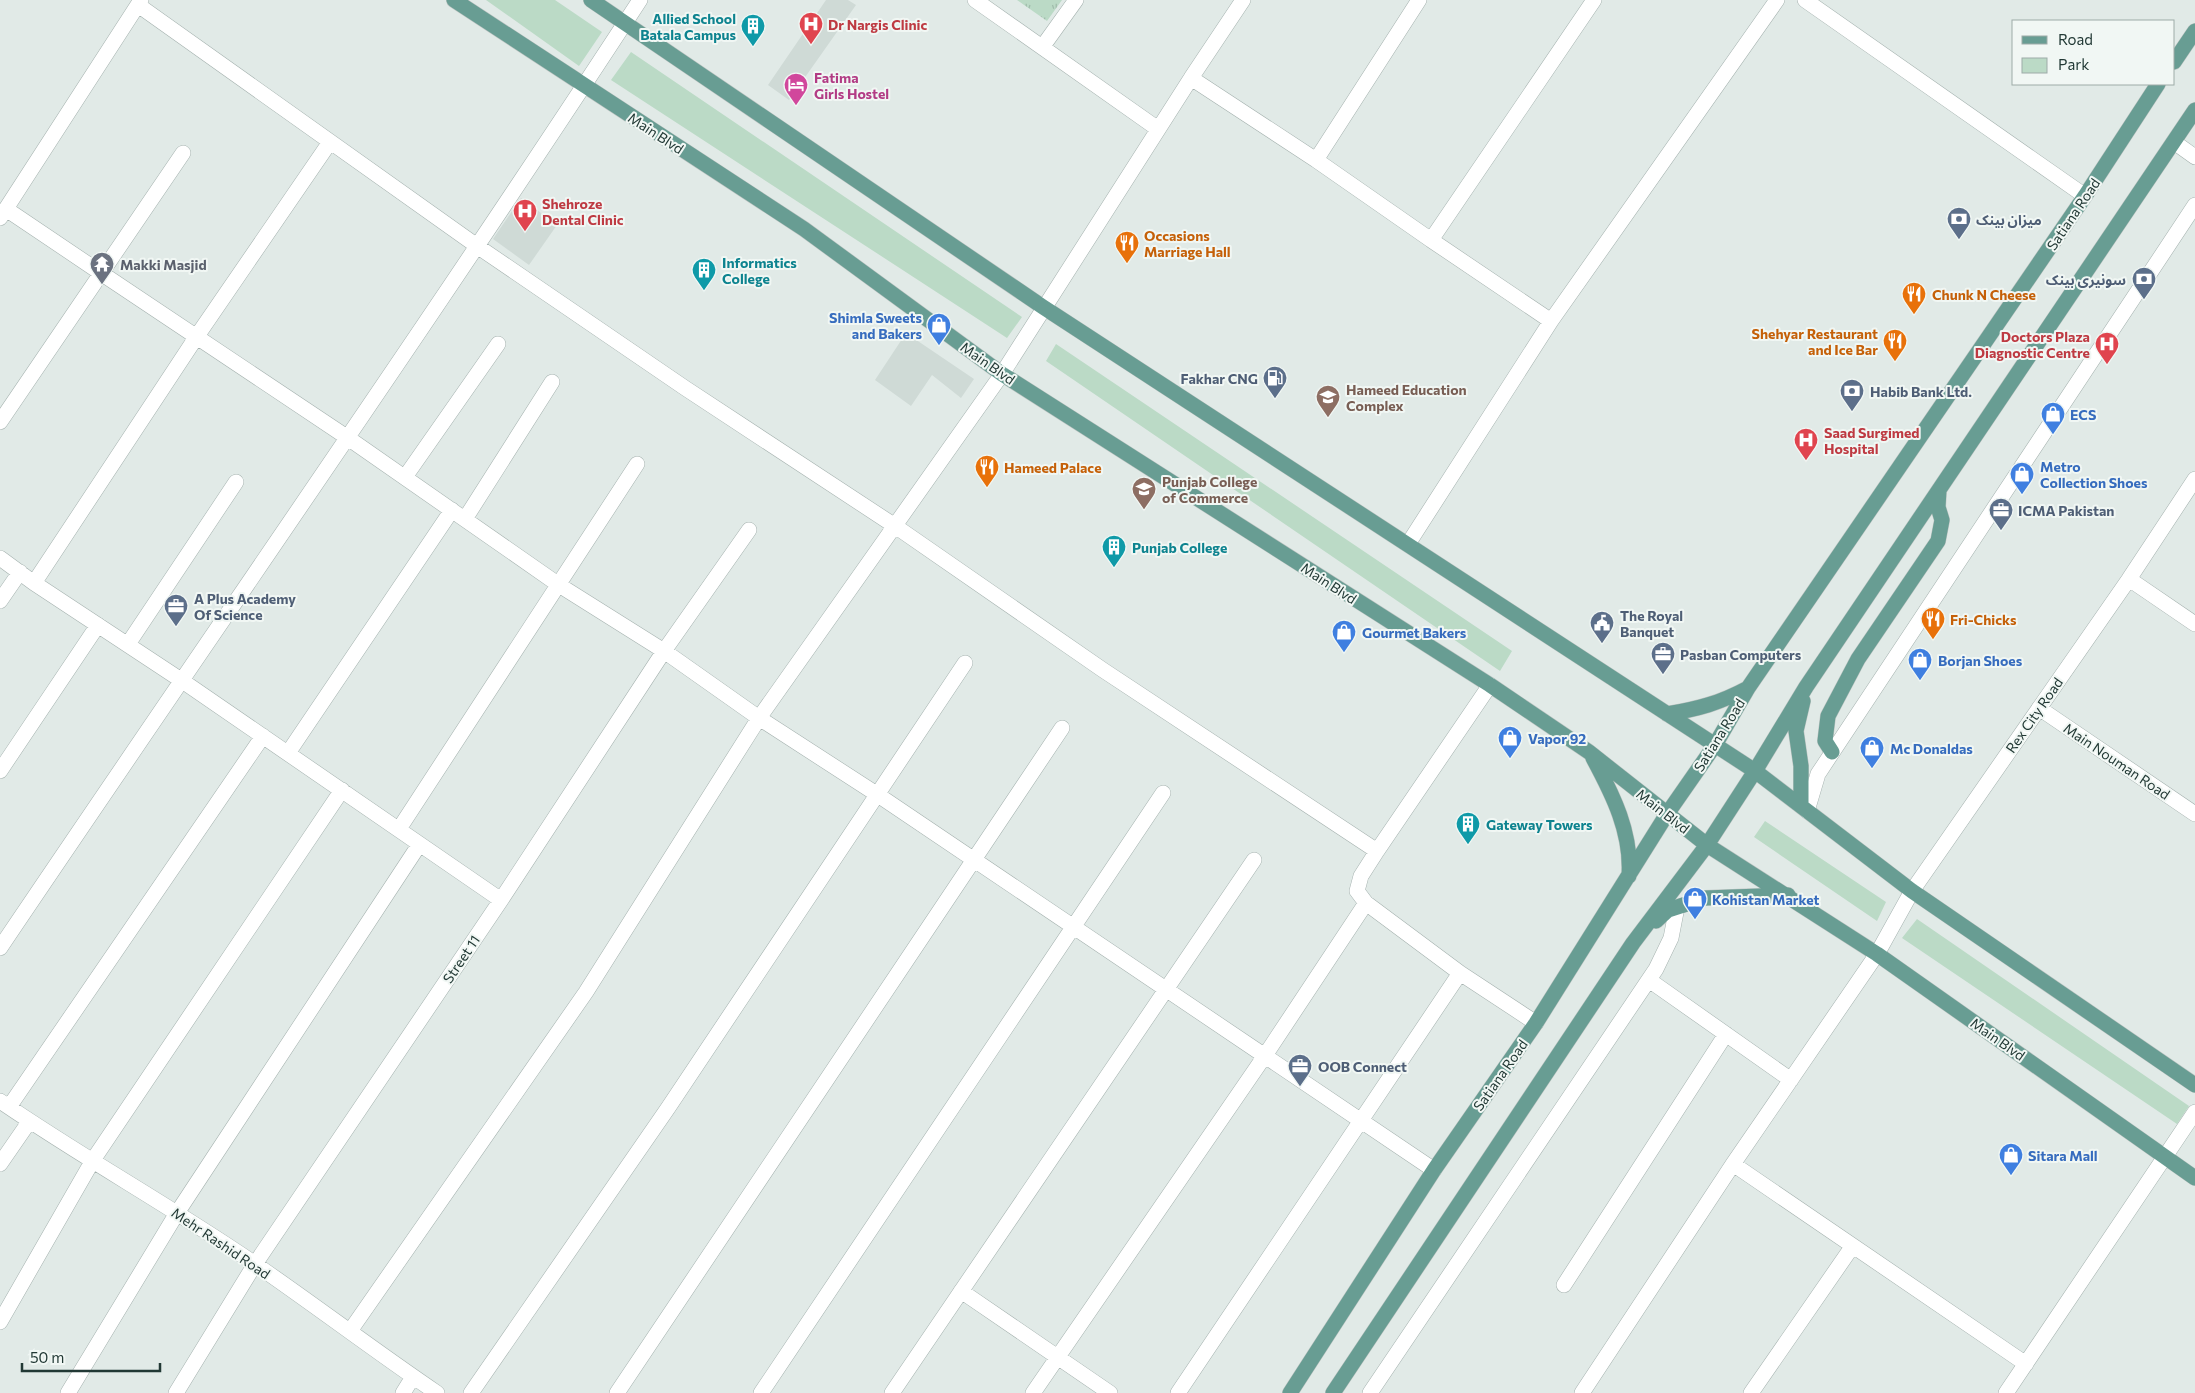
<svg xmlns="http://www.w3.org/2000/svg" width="2195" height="1393" font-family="Commissioner,'Noto Sans Arabic',sans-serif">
  <defs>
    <pattern id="park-tufts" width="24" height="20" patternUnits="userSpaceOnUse" patternTransform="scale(1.25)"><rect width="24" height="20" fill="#bbdac6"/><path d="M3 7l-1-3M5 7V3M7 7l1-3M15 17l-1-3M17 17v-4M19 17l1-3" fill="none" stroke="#a0bcab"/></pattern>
  </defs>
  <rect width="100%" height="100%" fill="#e1eae7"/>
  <!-- built -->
  <path fill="#cfdad6" d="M826,0H848L856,5L789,100L768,85Z
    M521,198L557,225L529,265L493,239Z
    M906,333L974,379L961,398L932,375L911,406L875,380Z"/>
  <!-- green -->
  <path fill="#bbdac6" d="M486,0H555L602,32L579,66Z
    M631,52L1022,317L1007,338L611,80Z
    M1056,344L1512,651L1500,671L1046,361Z
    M1765,821L1886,902L1877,921L1754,837Z
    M1917,919L2189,1106L2177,1124L1902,938Z"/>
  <!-- park -->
  <path fill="url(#park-tufts)" d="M1017,0H1062L1047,21Z"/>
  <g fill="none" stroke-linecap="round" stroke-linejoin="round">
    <defs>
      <path id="minor" d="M975,0L1158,129
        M1243,0L1191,78L1316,160L1431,240L1594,0
        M1805,0L2085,196
        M138,5L477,246L685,388L895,526L1103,670L1377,851
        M1043,46L1076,0
        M2174,142L2195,157
        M1316,160L1419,0
        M6,209L101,273L348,438L559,585L664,651L759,718L878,795L1434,1170
        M0,218L141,0
        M1431,240L1551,321
        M0,422L183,153
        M405,477L498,344
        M465,519L552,382
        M1408,544L1551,321L1777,0
        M0,558L34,583L181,680L501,900
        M2129,579L2195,624
        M34,583L197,336L330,142
        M0,601L20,572
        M128,644L236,482
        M1490,685L1377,851L1361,876L1357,891L1366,903L1460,973L1536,1023
        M2039,708L2195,814
        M288,753L452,510
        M0,771L98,625
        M1807,811L1818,774L2195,205
        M399,829L637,464
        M0,948C213,632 432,319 640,0
        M1649,980L1791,1080
        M0,1101C83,1158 172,1207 255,1264C316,1306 375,1351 437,1393
        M9,1107L263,736
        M0,1164L29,1122
        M1733,1164L2026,1364
        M1564,1285L1726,1034
        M961,1291L1110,1393
        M0,1322L93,1160L342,790
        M350,1331L586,992L759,718L1002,374L1191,78
        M68,1393L177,1213L419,845
        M176,1393L255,1264L501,900L664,651L749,530
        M403,1393L413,1377
        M471,1393L668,1108L965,663
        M617,1393L1062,728
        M761,1393L1163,793
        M892,1393L1254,860
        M1033,1393L1264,1057L1366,903
        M1178,1393L1460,973
        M1370,1393L1656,969L1671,938L1677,907
        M1582,1393L1733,1164L1877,954L1912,891L2129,579L2195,479
        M1751,1393L1852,1247
        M2006,1393L2195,1112"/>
      <path id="major" d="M454,0L804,229L1002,374L1490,685L1589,752L1707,845L1877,954L2195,1178
        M591,0L1043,307L1755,771L1912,891L2195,1085
        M2174,62L2195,31
        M1667,714C1698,709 1720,703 1748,688
        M1832,752L1825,741L1828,716L1858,659L1938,541L1942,520L1938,507L1939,490
        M1593,758C1613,795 1632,833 1629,876
        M1801,805V766L1796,731L1803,701
        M1656,921L1668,910L1705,898L1788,895
        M1290,1393L1434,1170L1536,1023L1667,814L1715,745L1748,688L2085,196L2158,84
        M1333,1393L1633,943L1707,845L1755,771L1806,687L2195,110"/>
    </defs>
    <!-- minor casing -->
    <use href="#minor" stroke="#a4b1ae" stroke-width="16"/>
    <!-- major casing -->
    <use href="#major" stroke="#bdc4c2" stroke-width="16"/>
    <!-- minor -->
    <use href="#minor" stroke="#fff" stroke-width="15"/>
    <!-- major -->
    <use href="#major" stroke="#689d93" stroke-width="15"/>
  </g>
  <!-- icons -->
  <defs>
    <symbol id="hospital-pin" viewBox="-11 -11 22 30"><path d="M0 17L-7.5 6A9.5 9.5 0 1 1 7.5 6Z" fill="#e0444e" stroke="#f1f7f4"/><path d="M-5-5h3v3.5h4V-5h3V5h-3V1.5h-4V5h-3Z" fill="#fff"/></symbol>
    <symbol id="building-pin" viewBox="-11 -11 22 30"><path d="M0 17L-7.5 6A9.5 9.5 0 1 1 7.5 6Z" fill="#0f9aa8" stroke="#f1f7f4"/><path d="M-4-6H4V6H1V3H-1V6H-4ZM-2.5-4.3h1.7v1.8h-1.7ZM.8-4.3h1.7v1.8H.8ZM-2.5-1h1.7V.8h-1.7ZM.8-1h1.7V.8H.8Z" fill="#fff"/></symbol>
    <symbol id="hotel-pin" viewBox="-11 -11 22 30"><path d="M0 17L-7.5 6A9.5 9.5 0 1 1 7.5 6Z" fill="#d1479c" stroke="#f1f7f4"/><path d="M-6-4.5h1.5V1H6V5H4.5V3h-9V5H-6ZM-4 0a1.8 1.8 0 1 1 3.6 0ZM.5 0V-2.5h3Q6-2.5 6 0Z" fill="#fff"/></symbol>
    <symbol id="bank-pin" viewBox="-11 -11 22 30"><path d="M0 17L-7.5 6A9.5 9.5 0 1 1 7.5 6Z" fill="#5c6f8a" stroke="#f1f7f4"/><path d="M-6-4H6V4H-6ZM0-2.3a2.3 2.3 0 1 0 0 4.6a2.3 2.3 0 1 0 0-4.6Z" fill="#fff"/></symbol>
    <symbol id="restaurant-pin" viewBox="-11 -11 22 30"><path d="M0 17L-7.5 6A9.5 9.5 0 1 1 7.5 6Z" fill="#e8710a" stroke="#f1f7f4"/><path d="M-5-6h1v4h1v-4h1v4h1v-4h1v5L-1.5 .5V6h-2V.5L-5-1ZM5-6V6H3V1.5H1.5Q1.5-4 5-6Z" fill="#fff"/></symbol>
    <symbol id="temple-pin" viewBox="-11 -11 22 30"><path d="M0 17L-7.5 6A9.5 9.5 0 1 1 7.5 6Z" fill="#6b7280" stroke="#f1f7f4"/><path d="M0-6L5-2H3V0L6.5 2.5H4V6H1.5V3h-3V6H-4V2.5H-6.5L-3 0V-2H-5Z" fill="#fff"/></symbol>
    <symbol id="shop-pin" viewBox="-11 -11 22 30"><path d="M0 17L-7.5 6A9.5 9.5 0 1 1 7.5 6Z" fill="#3f7fe0" stroke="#f1f7f4"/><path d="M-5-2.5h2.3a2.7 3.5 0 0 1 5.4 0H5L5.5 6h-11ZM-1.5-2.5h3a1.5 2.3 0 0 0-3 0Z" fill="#fff"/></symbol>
    <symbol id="fuel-pin" viewBox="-11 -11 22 30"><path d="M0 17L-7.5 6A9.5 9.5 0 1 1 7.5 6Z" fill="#5c6f8a" stroke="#f1f7f4"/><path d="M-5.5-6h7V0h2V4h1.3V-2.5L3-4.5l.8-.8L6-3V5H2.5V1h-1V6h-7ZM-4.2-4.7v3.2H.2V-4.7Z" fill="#fff"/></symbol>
    <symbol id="school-pin" viewBox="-11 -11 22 30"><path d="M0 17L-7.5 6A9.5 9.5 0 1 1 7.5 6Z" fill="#8d6e63" stroke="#f1f7f4"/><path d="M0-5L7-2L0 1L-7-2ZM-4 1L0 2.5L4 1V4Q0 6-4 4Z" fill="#fff"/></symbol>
    <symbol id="university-pin" viewBox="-11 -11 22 30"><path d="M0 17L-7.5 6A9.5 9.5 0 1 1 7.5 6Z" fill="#8d6e63" stroke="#f1f7f4"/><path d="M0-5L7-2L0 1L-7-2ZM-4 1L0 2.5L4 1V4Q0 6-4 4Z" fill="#fff"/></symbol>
    <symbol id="office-pin" viewBox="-11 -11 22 30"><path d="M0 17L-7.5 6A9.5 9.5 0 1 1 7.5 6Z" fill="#5c6f8a" stroke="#f1f7f4"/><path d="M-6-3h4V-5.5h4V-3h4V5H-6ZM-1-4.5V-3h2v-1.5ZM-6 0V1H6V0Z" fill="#fff"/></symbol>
    <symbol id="civic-pin" viewBox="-11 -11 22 30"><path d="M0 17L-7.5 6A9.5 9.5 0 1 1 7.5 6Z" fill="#5c6f8a" stroke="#f1f7f4"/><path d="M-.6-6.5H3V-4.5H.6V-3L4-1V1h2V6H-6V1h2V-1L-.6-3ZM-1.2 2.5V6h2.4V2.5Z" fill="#fff"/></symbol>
  </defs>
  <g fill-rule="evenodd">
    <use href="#hospital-pin" x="797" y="10" width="28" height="38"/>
    <use href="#building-pin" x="739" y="12" width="28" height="38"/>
    <use href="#hotel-pin" x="782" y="71" width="28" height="38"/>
    <use href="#hospital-pin" x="511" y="197" width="28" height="38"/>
    <use href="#bank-pin" x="1945" y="205" width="28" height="38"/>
    <use href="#restaurant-pin" x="1113" y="229" width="28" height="38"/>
    <use href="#temple-pin" x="88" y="250" width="28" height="38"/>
    <use href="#building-pin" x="690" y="256" width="28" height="38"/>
    <use href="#bank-pin" x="2130" y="265" width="28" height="38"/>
    <use href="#restaurant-pin" x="1900" y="280" width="28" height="38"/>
    <use href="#shop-pin" x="925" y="311" width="28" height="38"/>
    <use href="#restaurant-pin" x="1881" y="327" width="28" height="38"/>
    <use href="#hospital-pin" x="2093" y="330" width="28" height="38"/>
    <use href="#fuel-pin" x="1261" y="364" width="28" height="38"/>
    <use href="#bank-pin" x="1838" y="377" width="28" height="38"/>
    <use href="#school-pin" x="1314" y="383" width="28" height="38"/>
    <use href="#shop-pin" x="2039" y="400" width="28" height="38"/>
    <use href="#hospital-pin" x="1792" y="426" width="28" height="38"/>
    <use href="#restaurant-pin" x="973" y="453" width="28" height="38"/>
    <use href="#shop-pin" x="2008" y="460" width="28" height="38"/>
    <use href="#university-pin" x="1130" y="475" width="28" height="38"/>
    <use href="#office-pin" x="1987" y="496" width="28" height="38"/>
    <use href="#building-pin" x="1100" y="533" width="28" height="38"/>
    <use href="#office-pin" x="162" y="592" width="28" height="38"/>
    <use href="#restaurant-pin" x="1919" y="605" width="28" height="38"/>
    <use href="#civic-pin" x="1588" y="609" width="28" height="38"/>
    <use href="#shop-pin" x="1330" y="618" width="28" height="38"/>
    <use href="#office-pin" x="1649" y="640" width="28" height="38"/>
    <use href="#shop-pin" x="1906" y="646" width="28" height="38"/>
    <use href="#shop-pin" x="1496" y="724" width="28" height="38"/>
    <use href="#shop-pin" x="1858" y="734" width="28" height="38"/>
    <use href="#building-pin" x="1454" y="810" width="28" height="38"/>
    <use href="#shop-pin" x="1681" y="885" width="28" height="38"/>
    <use href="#office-pin" x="1286" y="1052" width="28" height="38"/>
    <use href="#shop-pin" x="1997" y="1141" width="28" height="38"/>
  </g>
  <g text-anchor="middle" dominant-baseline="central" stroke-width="4" stroke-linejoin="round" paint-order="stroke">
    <!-- culture labels -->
    <g font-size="14" font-weight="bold" fill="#0d838f" stroke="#f1f7f4" text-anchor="start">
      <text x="736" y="18" text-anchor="end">Allied School<tspan x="736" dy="16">Batala Campus</tspan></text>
      <text x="722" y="262">Informatics<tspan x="722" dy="16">College</tspan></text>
      <text x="1132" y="547">Punjab College</text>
      <text x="1486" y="824">Gateway Towers</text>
    </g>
    <!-- health labels -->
    <g font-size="14" font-weight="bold" fill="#be3a42" stroke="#f1f7f4" text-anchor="start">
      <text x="828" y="24">Dr Nargis Clinic</text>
      <text x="542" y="203">Shehroze<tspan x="542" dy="16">Dental Clinic</tspan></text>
      <text x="2090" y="336" text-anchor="end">Doctors Plaza<tspan x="2090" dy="16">Diagnostic Centre</tspan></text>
      <text x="1824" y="432">Saad Surgimed<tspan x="1824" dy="16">Hospital</tspan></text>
    </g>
    <!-- hotel labels -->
    <g font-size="14" font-weight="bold" fill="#b23c85" stroke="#f1f7f4" text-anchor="start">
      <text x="814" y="77">Fatima<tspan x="814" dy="16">Girls Hostel</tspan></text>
    </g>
    <!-- street labels -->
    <g font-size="14" fill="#223935" stroke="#f1f7f4">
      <text transform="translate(656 133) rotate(33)">Main Blvd</text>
      <text transform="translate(2073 214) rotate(-56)">Satiana Road</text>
      <text transform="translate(988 363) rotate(35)">Main Blvd</text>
      <text transform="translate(1329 583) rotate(33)">Main Blvd</text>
      <text transform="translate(2034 715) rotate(-55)">Rex City Road</text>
      <text transform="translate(1719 735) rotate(-58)">Satiana Road</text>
      <text transform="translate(2117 761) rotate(34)">Main Nouman Road</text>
      <text transform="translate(1663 811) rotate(38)">Main Blvd</text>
      <text transform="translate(461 959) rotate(-56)">Street 11</text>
      <text transform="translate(1998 1039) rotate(35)">Main Blvd</text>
      <text transform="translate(1500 1075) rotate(-55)">Satiana Road</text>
      <text transform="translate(221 1243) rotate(34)">Mehr Rashid Road</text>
    </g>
    <!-- service labels -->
    <g font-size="14" font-weight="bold" fill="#4e5e75" stroke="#f1f7f4" text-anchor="start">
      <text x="1976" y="219">میزان بینک</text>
      <text x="2126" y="279" text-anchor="end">سونیری بینک</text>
      <text x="1258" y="378" text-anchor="end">Fakhar CNG</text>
      <text x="1870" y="391">Habib Bank Ltd.</text>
      <text x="2018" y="510">ICMA Pakistan</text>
      <text x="194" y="598">A Plus Academy<tspan x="194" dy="16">Of Science</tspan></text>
      <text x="1620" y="615">The Royal<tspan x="1620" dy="16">Banquet</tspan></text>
      <text x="1680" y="654">Pasban Computers</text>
      <text x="1318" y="1066">OOB Connect</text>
    </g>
    <!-- food labels -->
    <g font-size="14" font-weight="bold" fill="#c56008" stroke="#f1f7f4" text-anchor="start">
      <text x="1144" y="235">Occasions<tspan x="1144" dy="16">Marriage Hall</tspan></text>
      <text x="1932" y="294">Chunk N Cheese</text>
      <text x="1878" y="333" text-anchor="end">Shehyar Restaurant<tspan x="1878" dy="16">and Ice Bar</tspan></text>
      <text x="1004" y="467">Hameed Palace</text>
      <text x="1950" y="619">Fri-Chicks</text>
    </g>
    <!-- worship labels -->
    <g font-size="14" font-weight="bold" fill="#5b616d" stroke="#f1f7f4" text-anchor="start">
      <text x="120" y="264">Makki Masjid</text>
    </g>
    <!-- shop labels -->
    <g font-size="14" font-weight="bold" fill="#366cbe" stroke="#f1f7f4" text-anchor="start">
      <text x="922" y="317" text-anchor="end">Shimla Sweets<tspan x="922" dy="16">and Bakers</tspan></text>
      <text x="2070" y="414">ECS</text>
      <text x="2040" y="466">Metro<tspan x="2040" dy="16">Collection Shoes</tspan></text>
      <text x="1362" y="632">Gourmet Bakers</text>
      <text x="1938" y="660">Borjan Shoes</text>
      <text x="1528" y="738">Vapor 92</text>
      <text x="1890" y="748">Mc Donaldas</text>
      <text x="1712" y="899">Kohistan Market</text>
      <text x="2028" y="1155">Sitara Mall</text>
    </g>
    <!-- education labels -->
    <g font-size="14" font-weight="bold" fill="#785e54" stroke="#f1f7f4" text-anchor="start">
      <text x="1346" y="389">Hameed Education<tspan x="1346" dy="16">Complex</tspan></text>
      <text x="1162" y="481">Punjab College<tspan x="1162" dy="16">of Commerce</tspan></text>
    </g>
  </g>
  <!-- legend -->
  <rect x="2012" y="20" width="162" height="65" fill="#f1f7f4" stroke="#9eaba8"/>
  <rect x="2022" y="36" width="25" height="8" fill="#689d93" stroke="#9eaba8"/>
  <text x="2058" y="45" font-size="15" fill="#223935">Road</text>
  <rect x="2022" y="58" width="25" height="15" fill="#bbdac6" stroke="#9eaba8"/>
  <text x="2058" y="70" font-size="15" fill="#223935">Park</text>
  <!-- scale -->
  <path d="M22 1363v8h138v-8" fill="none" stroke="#223935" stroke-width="2.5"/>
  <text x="30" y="1363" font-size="15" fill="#223935" stroke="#f1f7f4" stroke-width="4" paint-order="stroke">50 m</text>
</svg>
